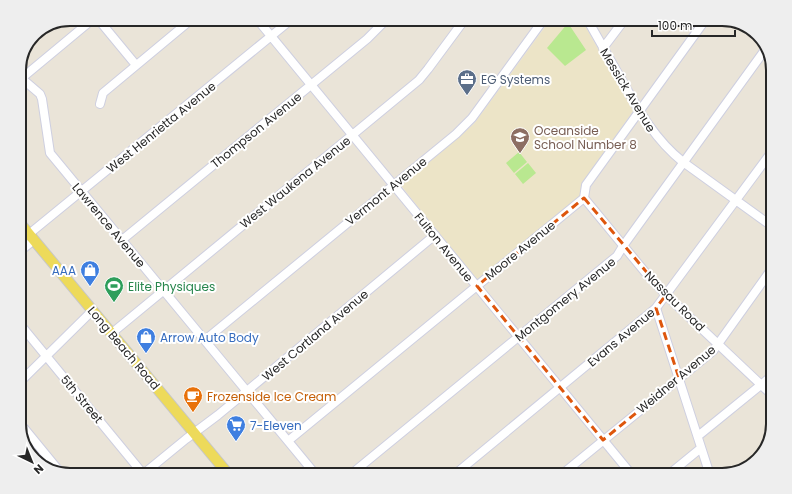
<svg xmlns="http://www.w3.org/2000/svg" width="792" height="494" font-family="Poppins,sans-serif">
  <rect width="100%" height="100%" fill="#eae4d8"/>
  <!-- education -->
  <path fill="#ece4c7" d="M551,19H581L633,111L581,185L580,198L477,282L401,185L474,124Z"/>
  <!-- pitch -->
  <path fill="#b9e890" d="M568,23L586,50L565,66L547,48Z
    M519,152L527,162L514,173L506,163Z
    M528,163L536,173L523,184L515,174Z"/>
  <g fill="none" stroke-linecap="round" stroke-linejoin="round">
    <defs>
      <path id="minor" d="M98,19L136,65
        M257,19L632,475
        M587,19C598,38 609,58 620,77C638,109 654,139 683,162L773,227
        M603,48L625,19
        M19,76L40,94L42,99L50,153L316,475
        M22,78L93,19
        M100,104L103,93L192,19
        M584,198L645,272L666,295L773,396
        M29,234L292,19
        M122,240L367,39L387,19
        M19,252L34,240
        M656,308L710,475
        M19,323L144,475
        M112,333L419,80L428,69L465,19
        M205,340L456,134L472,118L544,19
        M19,383L93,310
        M19,422L60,472
        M698,436L773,375
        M288,441L584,198L586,185L706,19
        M142,475L186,439L218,415L435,235
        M350,475L617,256L623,246L767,47
        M454,475L656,308L773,150
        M561,475L713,351L773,267
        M668,475L701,448"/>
      <path id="major" d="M19,222L229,475"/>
    </defs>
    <!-- minor casing -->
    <use href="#minor" stroke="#cecfe0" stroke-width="10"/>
    <!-- major casing -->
    <use href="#major" stroke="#c7c7c7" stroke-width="12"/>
    <!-- minor -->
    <use href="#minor" stroke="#fff" stroke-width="8"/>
    <!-- major -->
    <use href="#major" stroke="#edda5a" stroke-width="10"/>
  </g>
  <!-- marked area -->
  <path fill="none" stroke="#de560d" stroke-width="3" stroke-dasharray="8 5" stroke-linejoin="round" d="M584,198L666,295L656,308L679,378L603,440L477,286Z"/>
  <!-- icons -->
  <defs>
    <symbol id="office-pin" viewBox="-11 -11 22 30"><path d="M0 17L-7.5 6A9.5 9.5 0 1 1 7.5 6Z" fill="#5c6f8a" stroke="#fff"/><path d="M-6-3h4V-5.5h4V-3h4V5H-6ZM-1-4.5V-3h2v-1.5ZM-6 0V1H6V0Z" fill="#fff"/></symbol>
    <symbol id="school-pin" viewBox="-11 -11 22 30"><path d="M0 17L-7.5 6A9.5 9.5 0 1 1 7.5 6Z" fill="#8d6e63" stroke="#fff"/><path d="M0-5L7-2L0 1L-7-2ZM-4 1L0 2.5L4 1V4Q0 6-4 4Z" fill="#fff"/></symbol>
    <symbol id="shop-pin" viewBox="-11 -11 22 30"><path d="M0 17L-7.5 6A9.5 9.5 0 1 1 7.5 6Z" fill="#3f7fe0" stroke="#fff"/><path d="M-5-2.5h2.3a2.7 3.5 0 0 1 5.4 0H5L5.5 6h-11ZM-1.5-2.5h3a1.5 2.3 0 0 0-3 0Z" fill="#fff"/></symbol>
    <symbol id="stadium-pin" viewBox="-11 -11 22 30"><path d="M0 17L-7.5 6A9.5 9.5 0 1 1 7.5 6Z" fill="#2e9e5b" stroke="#fff"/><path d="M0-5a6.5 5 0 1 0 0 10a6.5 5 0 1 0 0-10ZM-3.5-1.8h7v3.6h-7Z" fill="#fff"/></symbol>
    <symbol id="cafe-pin" viewBox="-11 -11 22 30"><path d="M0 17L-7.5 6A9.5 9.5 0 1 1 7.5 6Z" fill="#e8710a" stroke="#fff"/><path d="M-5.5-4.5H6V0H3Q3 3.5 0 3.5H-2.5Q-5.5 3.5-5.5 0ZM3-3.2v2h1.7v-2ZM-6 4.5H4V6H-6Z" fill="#fff"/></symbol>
    <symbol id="supermarket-pin" viewBox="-11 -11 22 30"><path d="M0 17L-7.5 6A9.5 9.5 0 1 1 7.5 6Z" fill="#3f7fe0" stroke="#fff"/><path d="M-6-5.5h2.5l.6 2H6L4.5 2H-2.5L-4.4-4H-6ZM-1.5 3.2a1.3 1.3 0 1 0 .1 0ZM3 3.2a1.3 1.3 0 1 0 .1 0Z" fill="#fff"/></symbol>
  </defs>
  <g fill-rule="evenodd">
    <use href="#office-pin" x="456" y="68" width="22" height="30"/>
    <use href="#school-pin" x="509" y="126" width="22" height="30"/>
    <use href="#shop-pin" x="79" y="259" width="22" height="30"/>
    <use href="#stadium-pin" x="103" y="275" width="22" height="30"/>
    <use href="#shop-pin" x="135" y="326" width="22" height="30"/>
    <use href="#cafe-pin" x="182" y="385" width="22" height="30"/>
    <use href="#supermarket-pin" x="225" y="414" width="22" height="30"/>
  </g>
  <g text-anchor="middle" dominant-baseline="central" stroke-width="4" stroke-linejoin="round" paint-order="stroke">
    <!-- service labels -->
    <g font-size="12" fill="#4e5e75" stroke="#fff" text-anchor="start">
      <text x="481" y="79">EG Systems</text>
    </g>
    <!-- street labels -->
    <g font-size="12" fill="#272727" stroke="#fff">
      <text transform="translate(628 90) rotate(59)">Messick Avenue</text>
      <text transform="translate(161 127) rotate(-39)">West Henrietta Avenue</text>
      <text transform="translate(256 130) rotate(-39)">Thompson Avenue</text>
      <text transform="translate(295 182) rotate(-39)">West Waukena Avenue</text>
      <text transform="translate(386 191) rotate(-39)">Vermont Avenue</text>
      <text transform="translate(109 225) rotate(50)">Lawrence Avenue</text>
      <text transform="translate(444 247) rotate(51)">Fulton Avenue</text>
      <text transform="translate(520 250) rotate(-39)">Moore Avenue</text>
      <text transform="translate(565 299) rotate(-39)">Montgomery Avenue</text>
      <text transform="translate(675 301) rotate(45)">Nassau Road</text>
      <text transform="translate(315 335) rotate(-40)">West Cortland Avenue</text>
      <text transform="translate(621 337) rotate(-40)">Evans Avenue</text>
      <text transform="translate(124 348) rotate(50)">Long Beach Road</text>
      <text transform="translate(676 379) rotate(-40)">Weidner Avenue</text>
      <text transform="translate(82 399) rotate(50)">5th Street</text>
    </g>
    <!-- education labels -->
    <g font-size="12" fill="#785e54" stroke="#fff" text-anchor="start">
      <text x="534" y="130">Oceanside<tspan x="534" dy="14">School Number 8</tspan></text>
    </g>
    <!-- shop labels -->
    <g font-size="12" fill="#366cbe" stroke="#fff" text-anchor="start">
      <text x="76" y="270" text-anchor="end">AAA</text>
      <text x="160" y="337">Arrow Auto Body</text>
      <text x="250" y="425">7-Eleven</text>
    </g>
    <!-- leisure labels -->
    <g font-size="12" fill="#27864d" stroke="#fff" text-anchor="start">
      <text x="128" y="286">Elite Physiques</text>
    </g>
    <!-- food labels -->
    <g font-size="12" fill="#c56008" stroke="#fff" text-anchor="start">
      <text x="207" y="396">Frozenside Ice Cream</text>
    </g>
  </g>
  <!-- crop -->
  <path d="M0 0H792V494H0ZM70 26H722A44 44 0 0 1 766 70V424A44 44 0 0 1 722 468H70A44 44 0 0 1 26 424V70A44 44 0 0 1 70 26Z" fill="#eee" fill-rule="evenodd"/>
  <path fill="none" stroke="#272727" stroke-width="2" d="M70 26H722A44 44 0 0 1 766 70V424A44 44 0 0 1 722 468H70A44 44 0 0 1 26 424V70A44 44 0 0 1 70 26Z"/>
  <!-- north arrow -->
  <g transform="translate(32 462) rotate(137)" stroke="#ffffff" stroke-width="3" paint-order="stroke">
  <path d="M0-3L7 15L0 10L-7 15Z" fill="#272727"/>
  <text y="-6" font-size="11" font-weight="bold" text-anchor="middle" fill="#272727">N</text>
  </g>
  <!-- scale -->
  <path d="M652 30v6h83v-6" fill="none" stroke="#272727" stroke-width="2"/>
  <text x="658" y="30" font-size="12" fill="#272727" stroke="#ffffff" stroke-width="3" paint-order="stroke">100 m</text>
</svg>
